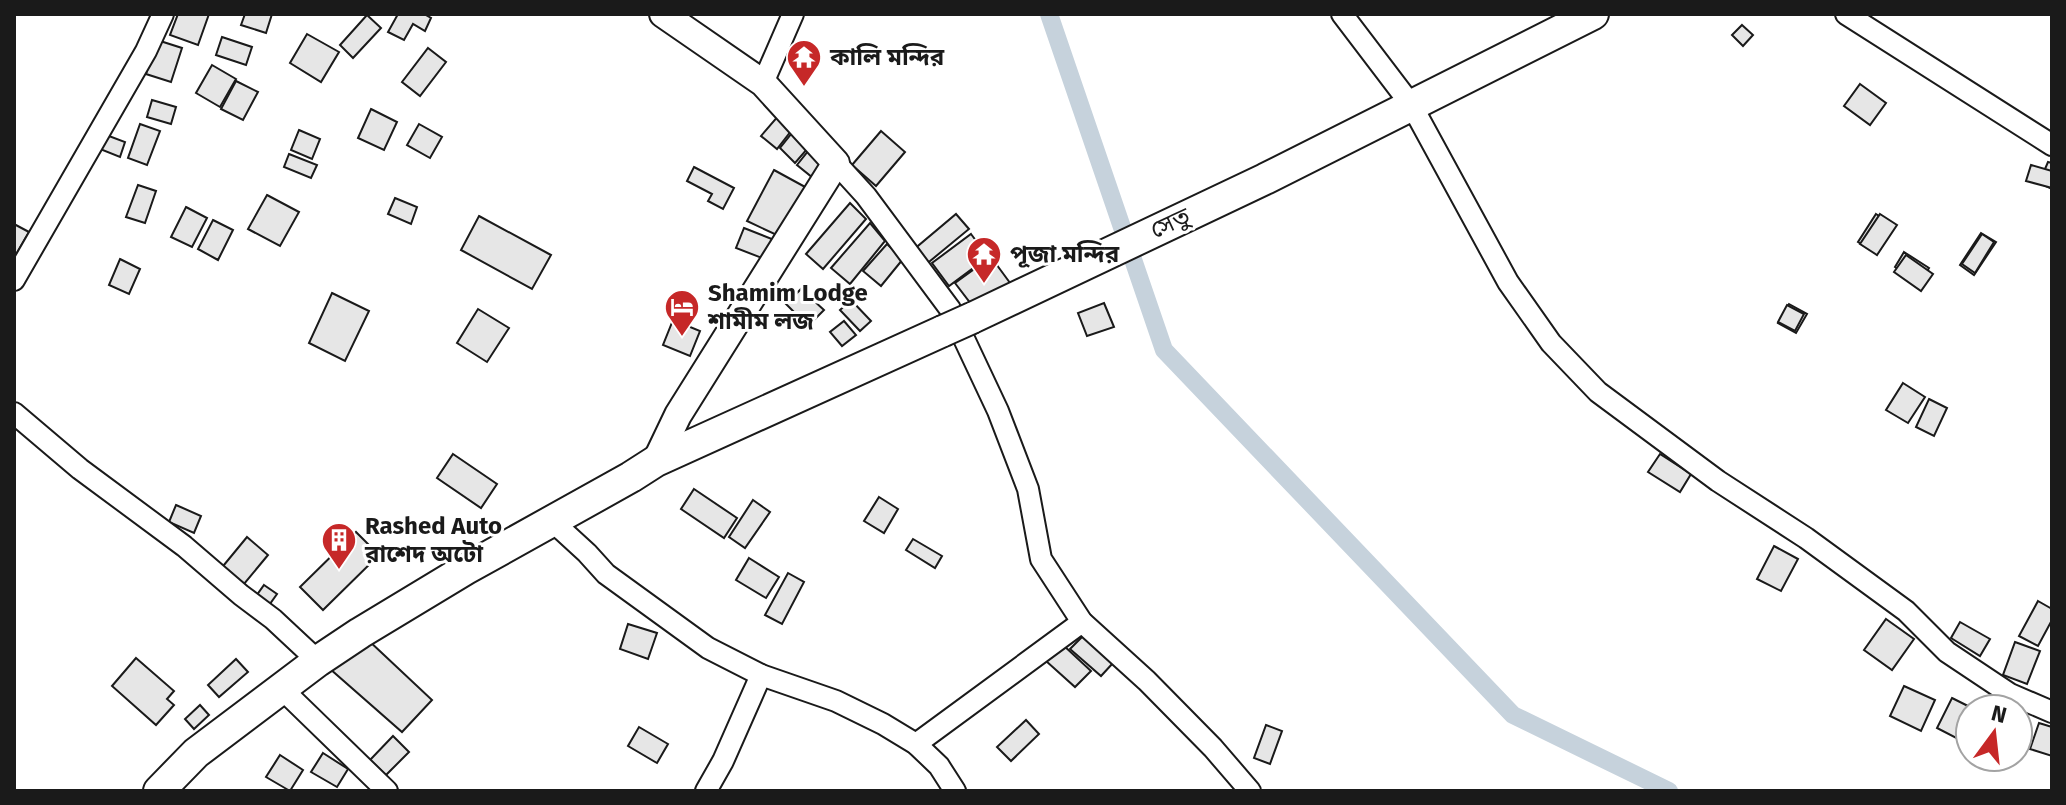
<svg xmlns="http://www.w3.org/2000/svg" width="2066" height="805" font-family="'Fira Sans','Noto Sans Bengali',sans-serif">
<rect width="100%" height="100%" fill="#fff"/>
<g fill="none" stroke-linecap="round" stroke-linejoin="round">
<polyline stroke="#c6d2dc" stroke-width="18" points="1049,14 1164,350 1513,715 1669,791"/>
</g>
<g fill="#e6e6e6" stroke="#1a1a1a" stroke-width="2">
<polygon points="178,14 209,14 198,45 170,35"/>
<polygon points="245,14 272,14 266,33 241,25"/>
<polygon points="398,14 424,14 431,18 425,31 413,24 404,40 388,32"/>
<polygon points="367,15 381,28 353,58 340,45"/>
<polygon points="1742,25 1753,35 1743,46 1732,35"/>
<polygon points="307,34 339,52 321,82 290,63"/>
<polygon points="222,37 252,47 246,65 216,55"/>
<polygon points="157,40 182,48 171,82 146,74"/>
<polygon points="428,48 446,62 420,96 402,82"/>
<polygon points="212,65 236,79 220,107 196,93"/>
<polygon points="236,81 258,92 243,120 221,109"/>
<polygon points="1860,84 1886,103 1870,125 1844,106"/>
<polygon points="152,100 176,107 171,124 147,117"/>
<polygon points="371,109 397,122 384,150 358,138"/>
<polygon points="779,115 791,131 777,149 761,136"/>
<polygon points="140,124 160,131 147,165 128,158"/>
<polygon points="419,124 442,137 430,158 407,145"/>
<polygon points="299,130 320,139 312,159 291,150"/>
<polygon points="881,131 905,152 876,186 852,165"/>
<polygon points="101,133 125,142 120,157 95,147"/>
<polygon points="792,133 808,148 795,163 780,148"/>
<polygon points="809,150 830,167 818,182 797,165"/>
<polygon points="289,154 317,165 311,178 284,167"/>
<polygon points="2048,162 2052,163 2052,189 2039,183"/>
<polygon points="2031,165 2052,171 2052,188 2026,181"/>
<polygon points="694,167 734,188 723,209 708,201 712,194 687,181"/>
<polygon points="774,170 807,188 781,237 747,221"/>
<polygon points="138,185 156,191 145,223 126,217"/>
<polygon points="267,195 299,212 280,246 248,229"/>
<polygon points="395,198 417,207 411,224 388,214"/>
<polygon points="850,203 866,219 823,269 806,254"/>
<polygon points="186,207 207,218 192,247 171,237"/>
<polygon points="956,214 969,229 924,266 912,251"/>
<polygon points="1876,214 1895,226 1877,254 1858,242"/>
<polygon points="1880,214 1897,225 1877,255 1860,244"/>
<polygon points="479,216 551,255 532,289 461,250"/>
<polygon points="213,220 233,230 218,260 198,249"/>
<polygon points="870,223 885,241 850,284 831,268"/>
<polygon points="14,224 29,232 14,258"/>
<polygon points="744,228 782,243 775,263 736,248"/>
<polygon points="1981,233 1996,242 1974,275 1960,265"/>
<polygon points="971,234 988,257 949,286 932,263"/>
<polygon points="1982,234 1994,242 1975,273 1962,264"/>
<polygon points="887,244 903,259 881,286 863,271"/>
<polygon points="1904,252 1929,268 1919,283 1895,267"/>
<polygon points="1906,255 1933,274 1921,291 1894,272"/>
<polygon points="991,257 1013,287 978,313 955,283"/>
<polygon points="120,259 140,269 129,294 109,285"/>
<polygon points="801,289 824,310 808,326 786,304"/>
<polygon points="332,293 369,311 345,361 309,343"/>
<polygon points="851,300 871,321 860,331 840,310"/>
<polygon points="1104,303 1114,327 1087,336 1078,313"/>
<polygon points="1789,304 1807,314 1796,333 1778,323"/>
<polygon points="1787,305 1804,314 1795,331 1778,322"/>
<polygon points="478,309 509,328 487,362 457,343"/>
<polygon points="673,320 700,331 690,356 663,345"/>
<polygon points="844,321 856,335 842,346 830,332"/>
<polygon points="1903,383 1925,397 1908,423 1886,410"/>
<polygon points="1929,399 1947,408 1934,436 1916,427"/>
<polygon points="453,454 497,484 481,508 437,478"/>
<polygon points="1660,454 1691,474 1680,492 1648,472"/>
<polygon points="694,489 737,518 724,538 681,509"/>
<polygon points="879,497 898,509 884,533 864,521"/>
<polygon points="753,500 770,512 745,548 729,537"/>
<polygon points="176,505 201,516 194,533 169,522"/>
<polygon points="356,532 379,555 323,610 300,587"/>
<polygon points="247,537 268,555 239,590 219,571"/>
<polygon points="913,539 942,556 935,568 906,550"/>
<polygon points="1774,546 1798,559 1781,591 1757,579"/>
<polygon points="749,558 779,577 766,598 736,580"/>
<polygon points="788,573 804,582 782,624 765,615"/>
<polygon points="264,585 277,594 267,608 254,599"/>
<polygon points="2038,601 2052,609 2052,620 2038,646 2019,636"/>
<polygon points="1886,619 1914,639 1892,670 1864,650"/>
<polygon points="1960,622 1990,639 1980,656 1951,638"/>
<polygon points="628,624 657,633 648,659 620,649"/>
<polygon points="1083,636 1113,663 1101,676 1070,649"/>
<polygon points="367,639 432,700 402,732 329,668"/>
<polygon points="2015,642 2040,651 2027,684 2003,675"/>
<polygon points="1062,644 1091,671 1075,687 1046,661"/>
<polygon points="136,658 174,691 167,699 174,705 156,725 112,686"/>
<polygon points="236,659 248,672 219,697 208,685"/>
<polygon points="1904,686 1935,700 1921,731 1890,716"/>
<polygon points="1952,698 1974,709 1970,709 1970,731 1964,742 1937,728"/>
<polygon points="200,705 209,715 194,729 185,719"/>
<polygon points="1026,720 1039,734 1011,761 997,747"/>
<polygon points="2039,723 2052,727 2052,756 2030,749"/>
<polygon points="1266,725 1282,731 1270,764 1254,758"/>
<polygon points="639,727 668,744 657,763 628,746"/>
<polygon points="393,736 409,752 386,775 370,760"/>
<polygon points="323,753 348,769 337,787 311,772"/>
<polygon points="280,755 303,770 290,791 266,777"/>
</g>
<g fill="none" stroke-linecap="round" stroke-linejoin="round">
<g stroke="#1a1a1a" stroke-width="24">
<g id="minor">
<polyline points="1342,14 1412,106 1508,282 1551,343 1598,392 1718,481 1806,538 1906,611 1947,652 2010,694 2052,712"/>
<polyline points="1846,14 2052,145"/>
<polyline points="763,83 793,14"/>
<polyline points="836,163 866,196 950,309 998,411 1028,489 1041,559 1082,622 1147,681 1213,748 1250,791"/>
<polyline points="14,280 146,51 163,14"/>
<polyline points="14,413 80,469 184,546 241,595 273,619 318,661"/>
<polyline points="555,520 563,531 587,553 606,574 708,648 761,675 836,701 883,724 916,744 939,766 955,791"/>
<polyline points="281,688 387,791"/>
<polyline points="916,744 1082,622"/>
<polyline points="706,791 723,761 761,675"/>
</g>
</g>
<g stroke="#1a1a1a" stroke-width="30">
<polyline id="major" points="656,461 678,415 836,163 763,83 663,14"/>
</g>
<g stroke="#1a1a1a" stroke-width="34">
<g id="highway">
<polyline points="972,318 1265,179 1593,14"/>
<polyline points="159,791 196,753 318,661 360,633 466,569 631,477 656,461 943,331"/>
</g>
</g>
<use href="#minor" stroke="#fff" stroke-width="20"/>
<use href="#major" stroke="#fff" stroke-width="26"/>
<use href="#highway" stroke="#fff" stroke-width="30"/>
<g stroke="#1a1a1a" stroke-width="34" stroke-linecap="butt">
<polyline id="highway-bridge" points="943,331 972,318"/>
</g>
<use href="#highway-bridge" stroke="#fff" stroke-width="30"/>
</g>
<defs>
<g id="temple-pin" transform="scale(1.8)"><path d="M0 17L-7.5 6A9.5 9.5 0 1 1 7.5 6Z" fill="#c62828" stroke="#fff"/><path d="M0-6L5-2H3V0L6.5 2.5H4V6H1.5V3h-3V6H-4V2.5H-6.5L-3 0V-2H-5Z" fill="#fff"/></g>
<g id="hotel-pin" transform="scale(1.8)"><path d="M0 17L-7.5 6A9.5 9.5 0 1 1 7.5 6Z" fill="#c62828" stroke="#fff"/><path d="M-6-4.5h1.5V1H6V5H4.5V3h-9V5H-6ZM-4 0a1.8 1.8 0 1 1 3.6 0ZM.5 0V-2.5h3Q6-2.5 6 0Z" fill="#fff"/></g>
<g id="building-pin" transform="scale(1.8)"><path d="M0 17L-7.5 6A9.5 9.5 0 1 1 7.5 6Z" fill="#c62828" stroke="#fff"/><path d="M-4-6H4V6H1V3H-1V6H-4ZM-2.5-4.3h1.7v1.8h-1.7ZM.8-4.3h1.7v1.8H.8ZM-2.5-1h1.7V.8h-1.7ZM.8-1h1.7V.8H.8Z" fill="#fff"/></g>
</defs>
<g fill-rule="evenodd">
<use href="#temple-pin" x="804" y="57"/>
<use href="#temple-pin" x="984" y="254"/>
<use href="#hotel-pin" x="682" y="307"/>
<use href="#building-pin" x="339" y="540"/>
</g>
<g text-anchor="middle" stroke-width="6" stroke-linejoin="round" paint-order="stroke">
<g font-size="24" font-weight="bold" fill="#1a1a1a" stroke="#fff" text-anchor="start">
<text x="830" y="65">কালি মন্দির</text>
<text x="1010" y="262">পূজা মন্দির</text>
<text x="708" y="301">Shamim Lodge<tspan x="708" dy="28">শামীম লজ</tspan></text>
<text x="365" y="534">Rashed Auto<tspan x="365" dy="28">রাশেদ অটো</tspan></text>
</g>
<g font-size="24" fill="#1a1a1a" stroke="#fff">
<text transform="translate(1170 223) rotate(-25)" y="8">সেতু</text>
</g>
</g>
<rect width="2066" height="805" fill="none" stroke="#1a1a1a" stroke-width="32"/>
<g transform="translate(1994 733) rotate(15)"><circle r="38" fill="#ffffff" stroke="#a3a3a3" stroke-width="2"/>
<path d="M0-6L14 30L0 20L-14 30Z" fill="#c62828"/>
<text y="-12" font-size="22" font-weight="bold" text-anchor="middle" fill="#1a1a1a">N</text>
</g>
</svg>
